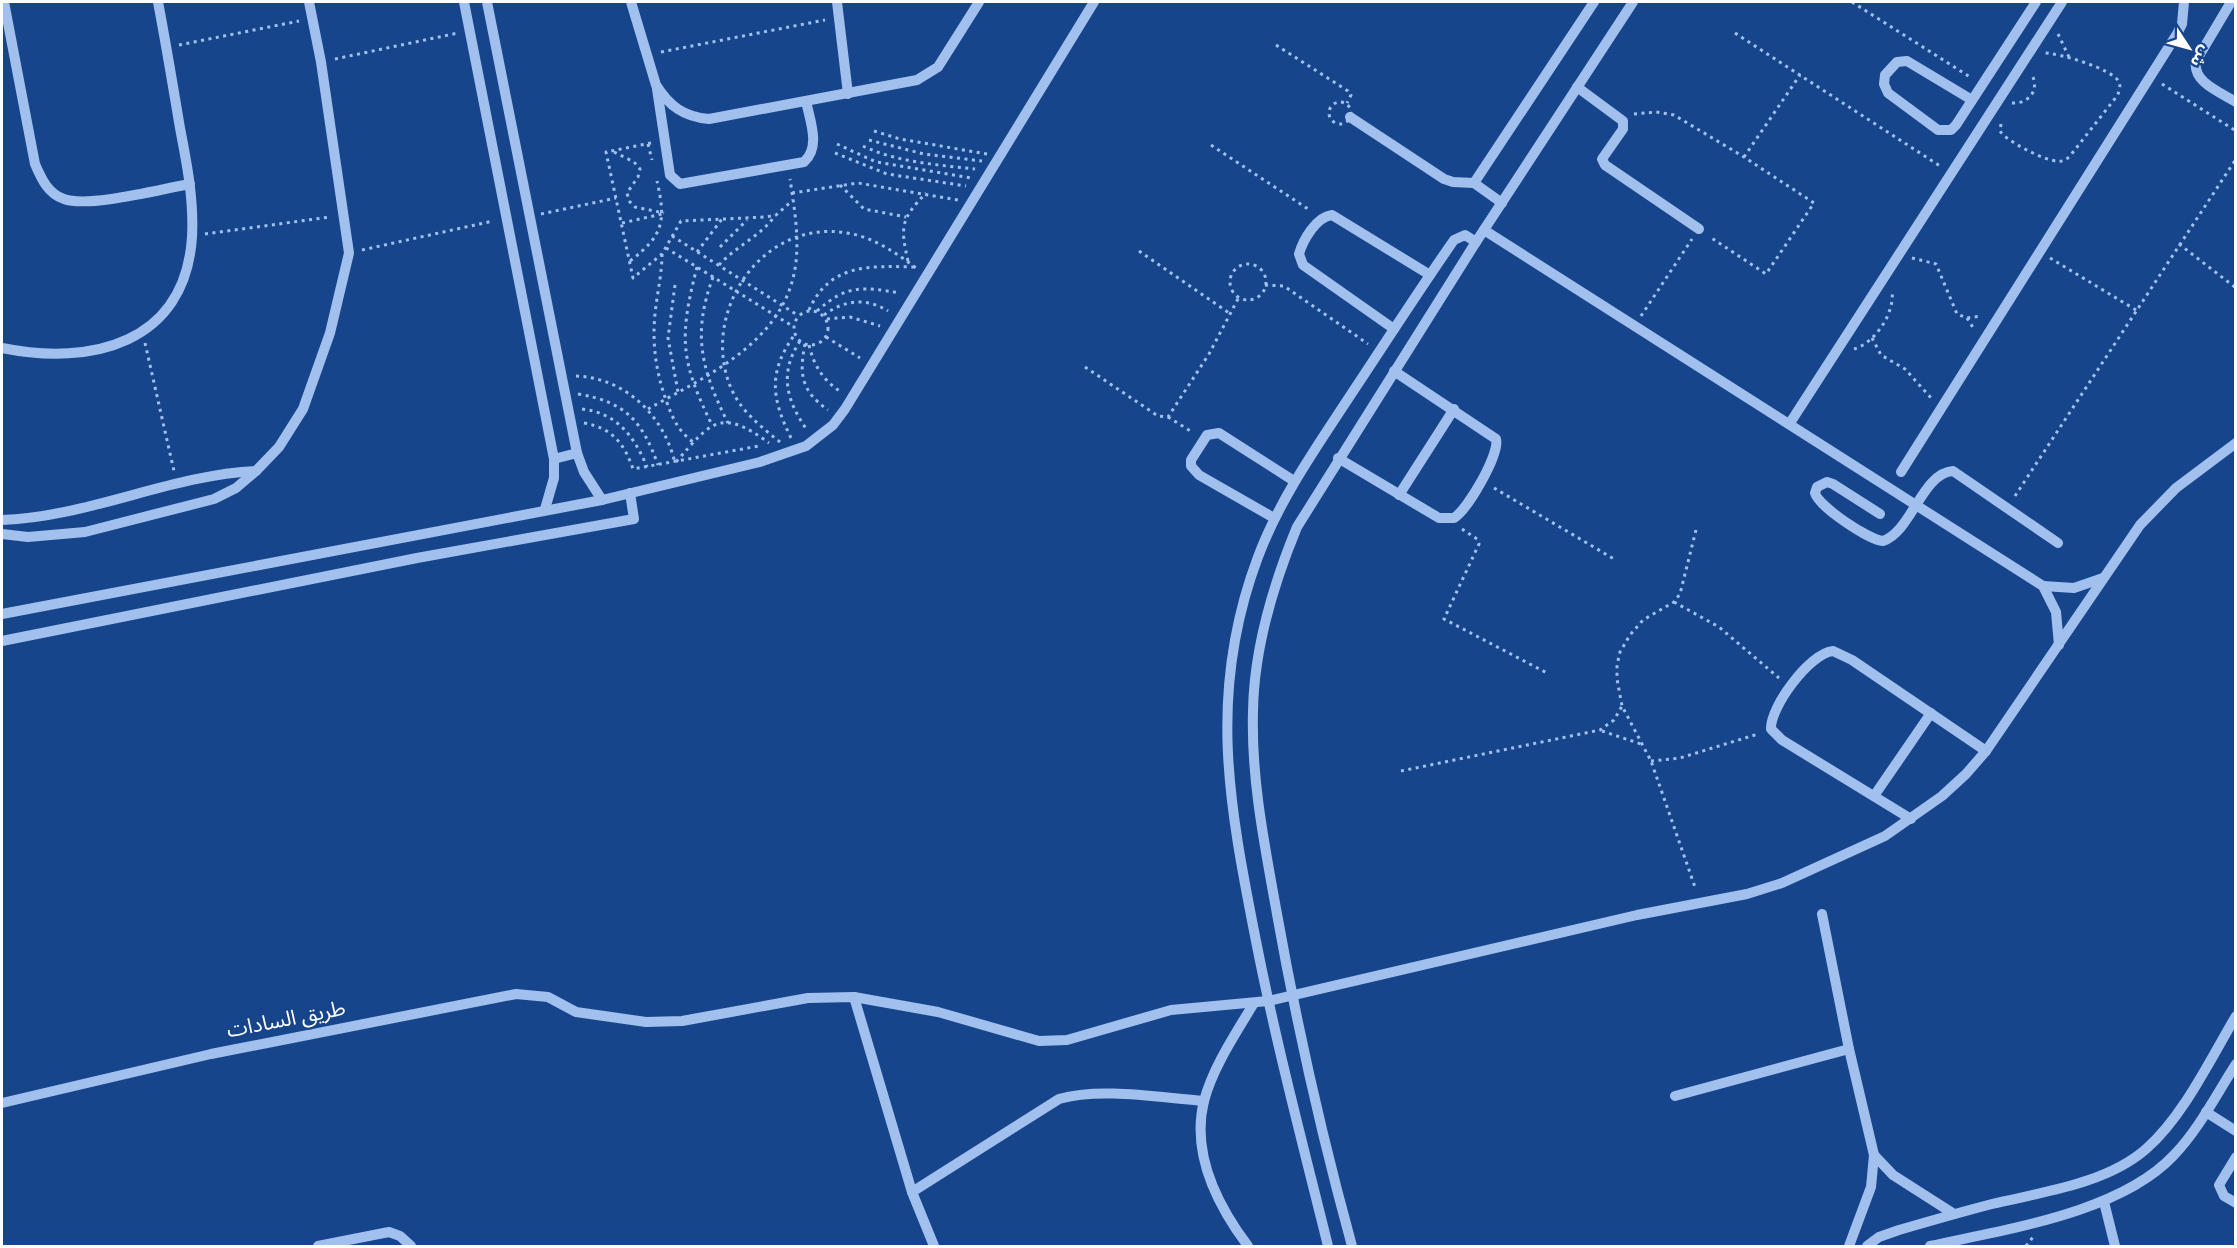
<svg xmlns="http://www.w3.org/2000/svg" width="2237" height="1248" font-family="'IBM Plex Sans','Noto Sans Arabic',sans-serif">
<rect width="100%" height="100%" fill="#17458b"/>
<g fill="none" stroke-linecap="round" stroke-linejoin="round">
<g stroke="#a1c0ee" stroke-width="3" stroke-dasharray="3 4.5" stroke-linecap="butt">
<polyline points="1852,2 1970,77"/>
<polyline points="1735,33 1940,166"/>
<polyline points="2058,34 2069,57"/>
<polyline points="179,45 299,21"/>
<polyline points="1276,45 1348,91 1351,95 1347,103"/>
<polyline points="661,52 825,20"/>
<polyline points="335,59 458,33"/>
<polyline points="2162,84 2236,131"/>
<circle cx="1340" cy="113" r="11"/>
<path d="M2012 103C2028 104 2040 91 2032 75"/>
<polyline points="1634,114 1656,112 1674,115 1744,157 1814,203 1766,274 1710,237"/>
<path d="M2001 124 2000 131C2006 141 2045 161 2057 161 2062 162 2066 160 2070 156L2117 96C2119 92 2121 87 2119 82 2113 69 2059 53 2044 53"/>
<polyline points="874,131 900,139 987,154"/>
<polyline points="869,140 924,154 982,161"/>
<polyline points="651,143 606,152 633,278 662,254 681,221 766,217 776,215 793,200"/>
<polyline points="648,144 652,160"/>
<polyline points="837,144 876,162 971,178"/>
<polyline points="1211,145 1311,211"/>
<path d="M863 146C896 162 938 165 975 169"/>
<polyline points="614,152 634,162 640,169 638,177 627,193 629,201 635,207 664,213"/>
<polyline points="835,153 887,174 966,186"/>
<polyline points="1744,157 1800,75"/>
<polyline points="840,185 864,209 906,217"/>
<polyline points="792,193 858,183 958,200"/>
<polyline points="541,214 616,198"/>
<polyline points="622,223 662,214"/>
<polyline points="205,234 330,217"/>
<polyline points="672,236 799,316"/>
<polyline points="2179,244 2236,288"/>
<polyline points="720,247 747,220"/>
<polyline points="666,248 794,327"/>
<polyline points="362,250 493,221"/>
<polyline points="1139,251 1229,313"/>
<polyline points="697,252 722,219"/>
<path d="M662 254C662 274 657 294 655 314 652 344 656 372 666 400 672 417 678 431 693 442"/>
<polyline points="1912,258 1936,264 1957,314 1967,318 1982,316"/>
<polyline points="2050,258 2136,310"/>
<path d="M630 261C664 235 666 221 657 181"/>
<path d="M908 261C900 226 901 219 926 193"/>
<circle cx="1248" cy="282" r="18"/>
<path d="M719 265C736 246 764 234 775 215"/>
<path d="M697 267C679 337 680 360 712 425"/>
<path d="M713 277C692 334 701 369 728 423"/>
<polyline points="675,285 668,338 678,392"/>
<polyline points="1265,285 1284,286 1368,344"/>
<path d="M809 310C830 263 870 266 914 267"/>
<circle cx="811" cy="328" r="17"/>
<path d="M817 311C847 284 863 287 900 293"/>
<path d="M824 315C844 300 866 297 888 311"/>
<polyline points="1641,316 1692,239"/>
<polyline points="1967,318 1974,329"/>
<polyline points="827,319 850,317 880,326"/>
<polyline points="826,337 860,358"/>
<polyline points="1872,338 1881,355 1905,369 1932,399"/>
<path d="M800 341C779 373 786 400 807 430"/>
<polyline points="145,343 174,471"/>
<path d="M805 344C799 374 801 391 828 410"/>
<path d="M809 345C814 366 823 380 841 392"/>
<path d="M1854 349C1875 343 1895 313 1892 291"/>
<polyline points="1085,367 1158,416 1168,417 1209,354 1239,297"/>
<path d="M576 376C626 378 664 416 675 463"/>
<path d="M578 394C626 402 642 421 658 465"/>
<path d="M582 409C617 413 634 436 647 467"/>
<path d="M648 409C708 375 787 341 796 262 799 234 794 206 790 179"/>
<polyline points="1168,417 1192,432"/>
<path d="M584 423C612 428 624 443 633 469L759 446"/>
<path d="M791 438C771 397 768 372 795 334"/>
<path d="M780 442C761 427 740 410 731 388 699 313 762 218 847 233 873 237 895 252 916 268"/>
<path d="M676 462C711 422 720 407 769 443"/>
<polyline points="1494,488 1614,559"/>
<polyline points="2015,496 2236,159"/>
<polyline points="1462,529 1477,539 1479,544 1444,619 1547,673"/>
<polyline points="1696,530 1680,594 1674,602 1643,620 1630,635 1620,652 1617,665 1617,679 1622,706 1651,761 1696,890"/>
<polyline points="1674,602 1719,627 1779,678"/>
<polyline points="1602,731 1641,744"/>
<polyline points="1651,761 1680,758 1758,734"/>
<polyline points="1401,771 1600,730 1614,720 1622,706"/>
<polyline points="2026,1246 2033,1237"/>
</g>
<g stroke="#a1c0ee" stroke-width="10">
<path d="M4 2 35 164C41 178 48 194 64 199 89 208 161 189 190 184"/>
<polyline points="464,2 554,459 554,478 545,509"/>
<polyline points="487,2 577,453 584,472 602,500"/>
<path d="M631 2 656 85C669 106 684 117 709 119L917 80 938 67 979 2"/>
<polyline points="837,2 848,94"/>
<path d="M2231 2 2196 61C2192 82 2220 92 2236 102"/>
<polyline points="1577,87 1623,121 1623,129 1602,159 1605,165 1699,229"/>
<path d="M657 89 670 175 680 184 804 162C821 147 810 121 806 101"/>
<polyline points="1972,100 1907,61 1897,62 1885,75 1884,84 1888,93 1938,130 1951,130 1956,125 2036,2"/>
<polyline points="1350,117 1444,179 1453,182 1474,183 1502,203"/>
<polyline points="1474,183 1594,2"/>
<polyline points="1484,230 2043,586 2056,612 2059,645"/>
<path d="M1394 329 1303 265 1299 254C1303 240 1316 217 1332 215L1430 275"/>
<path d="M2 348C91 366 185 344 192 237 194 200 187 164 180 128 173 86 166 44 158 2"/>
<polyline points="1790,423 2062,2"/>
<path d="M1338 458 1439 518H1454C1468 509 1500 454 1496 439L1394 371"/>
<polyline points="554,459 577,453"/>
<polyline points="1901,472 2177,34 2182,24 2184,2"/>
<polyline points="1399,495 1454,409"/>
<path d="M1880 514 1833 484 1827 482 1817 487 1815 493C1819 507 1869 540 1883 541 1912 531 1922 473 1953 471L2058 543"/>
<polyline points="1274,518 1199,475 1191,466 1191,460 1207,435 1219,433 1294,481"/>
<path d="M2 520C89 517 170 475 256 471"/>
<polyline points="2,534 28,537 85,532 214,499 236,488 256,471 279,447 303,409 330,333 349,253 321,62 309,2"/>
<polyline points="2043,586 2074,588 2103,578"/>
<polyline points="2,614 602,500 760,462 806,446 833,425 845,409 1094,2"/>
<polyline points="2,641 417,558 634,519 630,493"/>
<polyline points="1874,796 1931,713"/>
<path d="M1911 819 1782 740 1771 729C1770 707 1810 653 1833 651L1852 660 1986 751"/>
<polyline points="1822,914 1849,1049 1874,1155 1871,1187 1849,1246"/>
<polyline points="854,997 912,1192 934,1246"/>
<polyline points="1675,1096 1849,1049"/>
<polyline points="2,1103 211,1054 516,994 548,997 576,1012 646,1022 682,1021 808,998 854,997 938,1012 1039,1041 1067,1040 1171,1010 1268,1001 1637,915 1747,894 1782,883 1885,836 1942,796 1966,774 1986,751 2140,525 2176,488 2236,443"/>
<polyline points="2206,1112 2236,1131"/>
<polyline points="1874,1155 1893,1175 1954,1214"/>
<polyline points="2236,1157 2219,1185 2224,1196 2236,1203"/>
<path d="M912 1192 1059 1099C1101 1087 1161 1098 1204 1101"/>
<polyline points="2104,1202 2115,1246"/>
<polyline points="318,1246 389,1232 400,1236 411,1246"/>
<path d="M1248 1246C1218 1206 1191 1153 1204 1101 1213 1067 1236 1033 1254 1003"/>
<path d="M1328 1246C1303 1145 1276 1043 1256 941 1229 804 1207 692 1258 557 1279 501 1313 452 1346 402 1382 348 1417 293 1454 240L1465 235 1476 242"/>
<path d="M1352 1246C1322 1137 1297 1026 1277 914 1265 847 1251 780 1253 711 1254 648 1273 585 1297 527L1476 242 1633 2"/>
<path d="M1867 1246 1879 1237 1899 1230C1930 1221 1961 1212 1992 1204 2042 1192 2106 1184 2146 1149 2183 1117 2211 1058 2236 1016"/>
<path d="M1930 1246C2006 1229 2120 1213 2174 1155 2199 1129 2216 1095 2236 1064"/>
</g>
</g>
<g text-anchor="middle" stroke-width="4.5" stroke-linejoin="round" paint-order="stroke">
<g font-size="21" fill="#fff" stroke="#17458b">
<text transform="translate(286 1019) rotate(-11)" y="7">طريق السادات</text>
</g>
</g>
<rect width="2237" height="1248" fill="none" stroke="#ffffff" stroke-width="6"/>
<g transform="translate(2189 48) rotate(126)" stroke="#17458b" stroke-width="4.5" paint-order="stroke">
<path d="M0-4.5L10 22L0 15L-10 22Z" fill="#ffffff"/>
<text y="-9" font-size="16" font-weight="bold" text-anchor="middle" fill="#ffffff">ش</text>
</g>
</svg>
